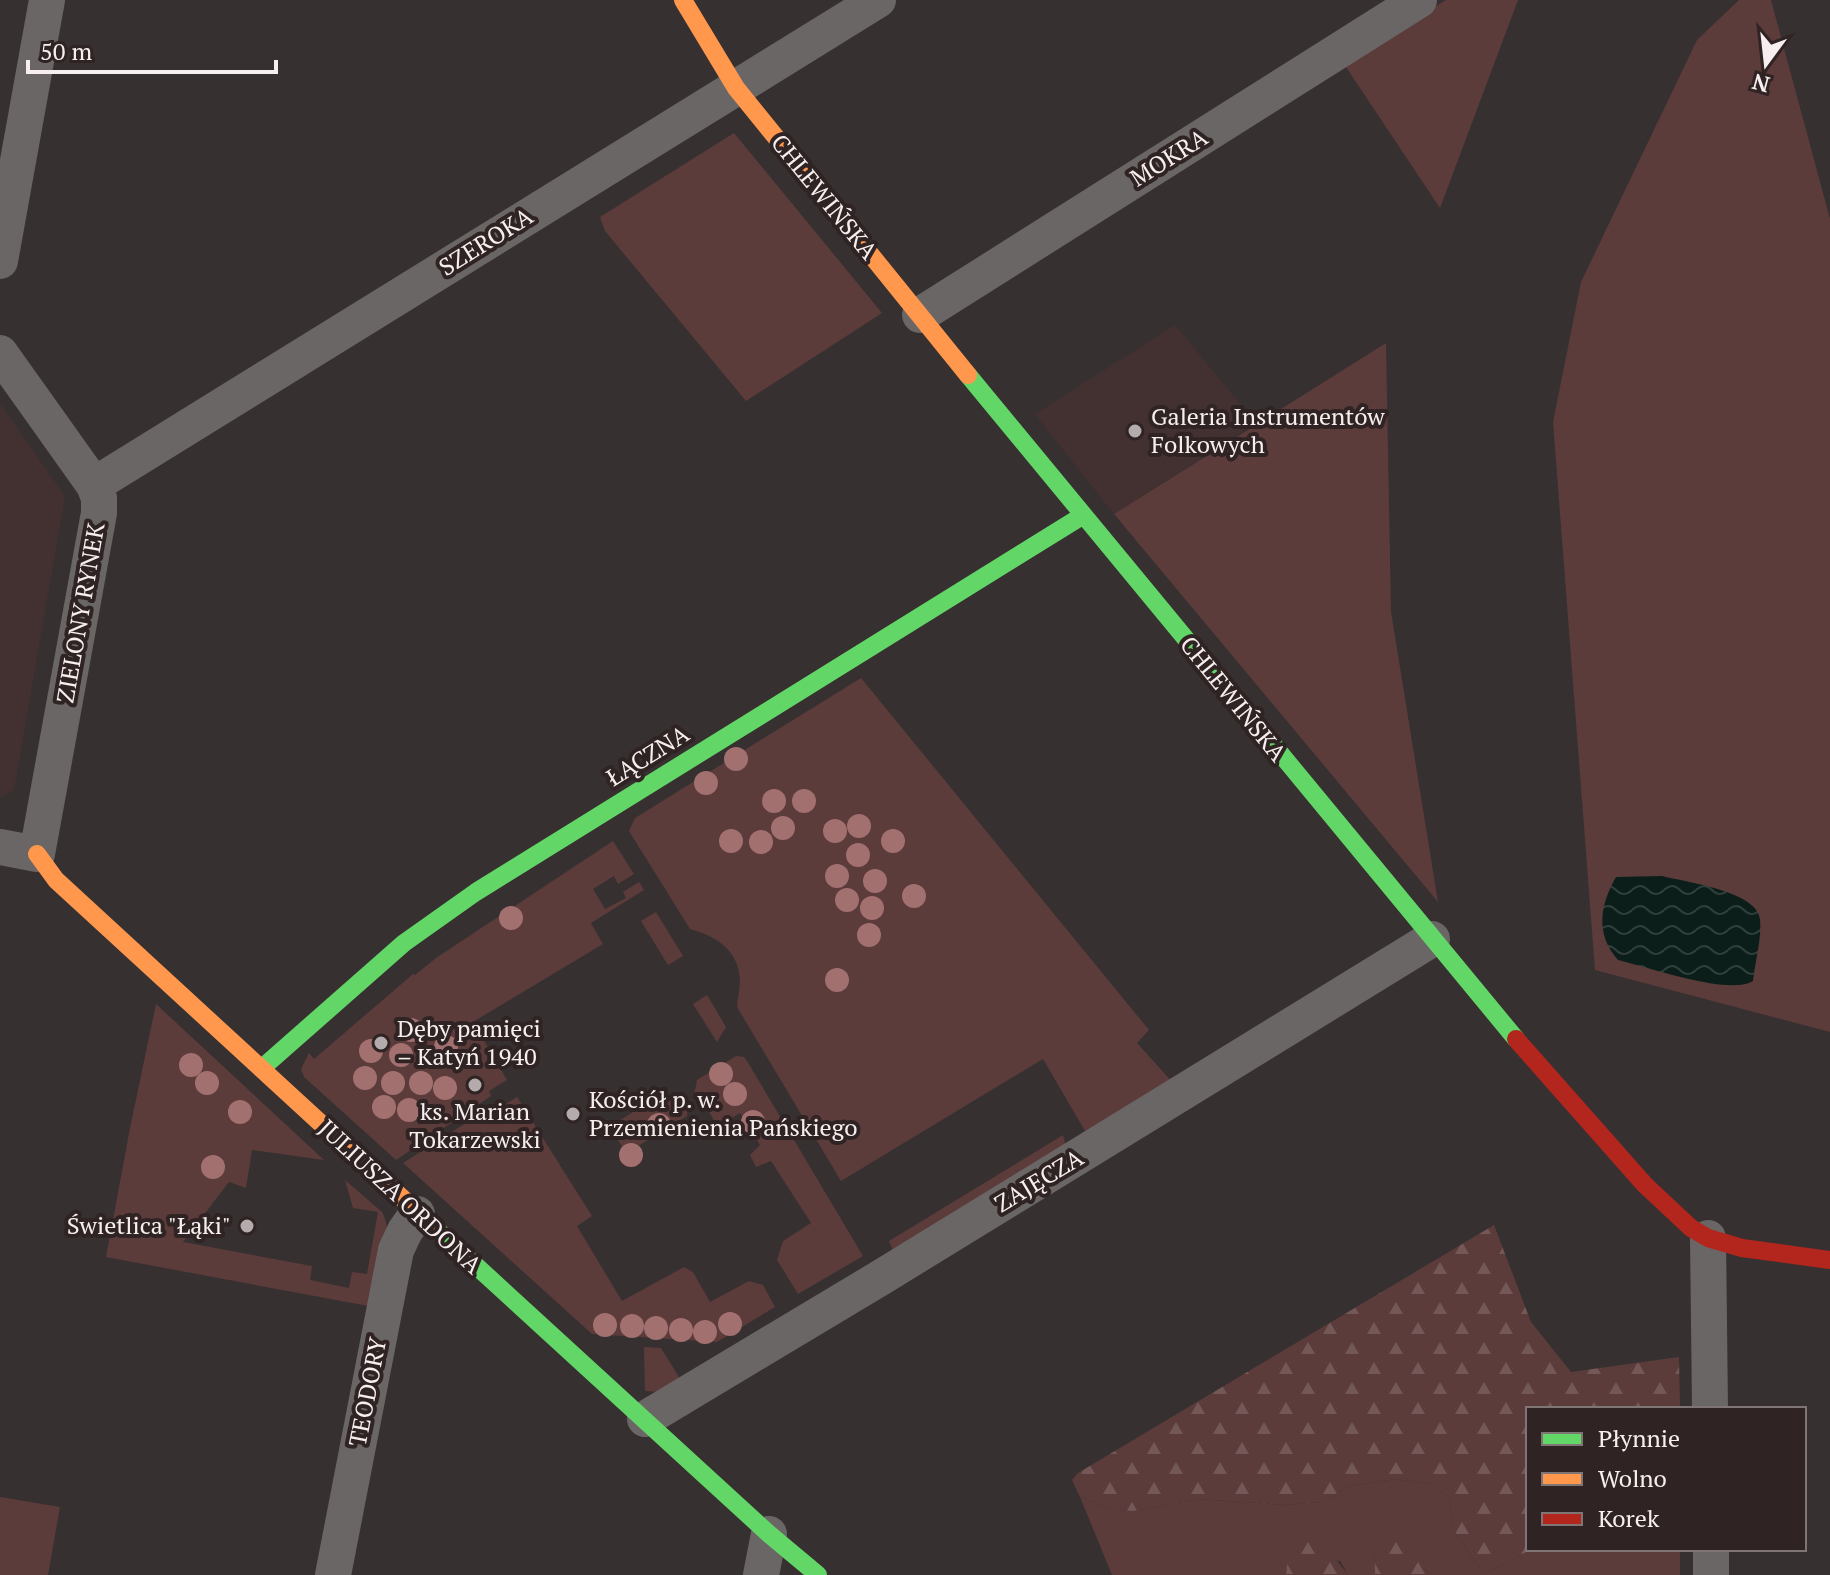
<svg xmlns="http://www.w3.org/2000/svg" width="1830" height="1575" font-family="'PT Serif',serif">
<defs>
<pattern id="forest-firs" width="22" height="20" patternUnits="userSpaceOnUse" patternTransform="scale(2)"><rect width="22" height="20" fill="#5c3b3b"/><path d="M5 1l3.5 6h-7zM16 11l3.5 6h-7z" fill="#745858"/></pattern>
<pattern id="water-waves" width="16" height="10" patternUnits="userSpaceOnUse" patternTransform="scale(2)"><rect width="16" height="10" fill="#0b1e19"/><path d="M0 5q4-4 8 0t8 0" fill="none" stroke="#2f3f3b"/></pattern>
</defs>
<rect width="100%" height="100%" fill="#373030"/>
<g fill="#433131">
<polygon points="1175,325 1256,423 1114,514 1035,414"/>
<polygon points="0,404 65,496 14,790 0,798"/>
</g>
<g fill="#5c3b3b">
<polygon points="1446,0 1518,0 1440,208 1344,64"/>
<polygon points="1739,0 1771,0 1830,219 1830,1032 1595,970 1553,422 1581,282 1697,40"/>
<polygon points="734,133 882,313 746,401 605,231 600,217"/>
<polygon points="1386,343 1391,612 1438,902 1114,514"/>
<path d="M861 678 1149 1030 1137 1043 1174 1084 1088 1136 1043 1059 841 1181 737 1007C737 999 740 990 740 981 739 950 716 936 690 929L629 831 635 818Z"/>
<polygon points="613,841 634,874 618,884 614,876 593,889 605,909 626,898 623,892 639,882 644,890 591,923 603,944 473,1022 507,1080 489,1091 491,1096 396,1160 304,1077 301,1069 309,1053 314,1059 413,974 415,975 436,958"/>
<polygon points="656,912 683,956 668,965 641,921"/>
<polygon points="707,995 726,1027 717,1042 693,1004"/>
<path d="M156 1004 324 1160 252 1150 246 1188 229 1182 183 1242 312 1266 310 1280 349 1288 352 1272 367 1274 378 1212 353 1208 345 1180 382 1212C395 1235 382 1282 379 1308L106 1257 130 1128Z"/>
<polygon points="736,1056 744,1057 747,1061 863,1256 798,1294 777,1260 783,1241 811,1223 771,1161 756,1167 750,1155 760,1145 740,1113 721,1125 716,1124 705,1105 698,1103 694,1095 697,1080"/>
<polygon points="662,1094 680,1098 688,1107 687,1116 630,1151 625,1151 614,1134 614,1124"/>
<polygon points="517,1097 592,1216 577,1226 622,1301 684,1267 693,1272 710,1302 749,1281 763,1285 775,1307 717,1342 592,1334 403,1163 496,1104 500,1108"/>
<polygon points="1063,1135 1067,1151 895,1255 889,1241"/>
<polygon points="644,1347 661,1348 682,1382 659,1392 645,1391"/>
<polygon points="1395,1479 1433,1484 1449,1498 1453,1529 1484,1574 1532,1549 1680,1549 1680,1575 1428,1575 1421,1556 1374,1552 1375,1575 1348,1575 1340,1561 1289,1555 1286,1575 1112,1575 1080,1497 1116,1510 1134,1511 1199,1499 1285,1505 1322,1502 1350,1486"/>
<polygon points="0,1497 60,1507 48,1575 0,1575"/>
</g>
<g fill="url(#forest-firs)">
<polygon points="1494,1225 1531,1322 1571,1372 1679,1357 1680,1409 1528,1409 1528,1549 1532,1549 1484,1574 1453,1529 1449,1498 1433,1484 1395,1479 1350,1486 1322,1502 1285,1505 1199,1499 1134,1511 1116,1510 1080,1497 1072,1480 1078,1473"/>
<polygon points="1392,1531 1408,1535 1421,1556 1428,1575 1375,1575 1374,1552"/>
<polygon points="1304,1539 1323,1542 1348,1575 1286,1575 1288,1555"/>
</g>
<path fill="url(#water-waves)" d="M1662 876C1685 882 1757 891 1760 919 1762 938 1755 962 1753 981 1729 996 1648 967 1618 960 1595 934 1600 905 1616 877Z"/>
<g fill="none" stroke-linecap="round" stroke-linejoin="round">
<g stroke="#6a6666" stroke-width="36">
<polyline points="0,261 47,0"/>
<polyline points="920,315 1419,0"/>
<polyline points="0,353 94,485 99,498 99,513 37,854 0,847"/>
<polyline points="94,485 878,0"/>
<polyline points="1708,1238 1710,1409"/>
<polyline points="645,1419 885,1275 1432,939"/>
<polyline points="1711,1549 1711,1575"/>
<polyline points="333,1575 396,1250 405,1231 417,1214"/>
<polyline points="761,1575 769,1534"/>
</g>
<g stroke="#63d668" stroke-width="18">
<polyline points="968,375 1516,1039"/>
<polyline points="262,1068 404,943 476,892 1082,516"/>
<polyline points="438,1231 769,1534 818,1575"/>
</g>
<g stroke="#ff974d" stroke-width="18">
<polyline points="683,0 736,88 968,375"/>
<polyline points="37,854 56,880 438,1231"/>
</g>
<polyline stroke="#b3261e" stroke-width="18" points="1516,1039 1645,1185 1691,1228 1708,1238 1742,1248 1830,1260"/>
</g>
<g fill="#a37070">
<circle cx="736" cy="759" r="12"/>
<circle cx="706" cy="783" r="12"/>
<circle cx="774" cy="801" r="12"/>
<circle cx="804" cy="801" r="12"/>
<circle cx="859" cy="826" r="12"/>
<circle cx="783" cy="828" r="12"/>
<circle cx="835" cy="831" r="12"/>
<circle cx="731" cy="841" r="12"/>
<circle cx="893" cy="841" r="12"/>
<circle cx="761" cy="842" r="12"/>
<circle cx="858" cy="855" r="12"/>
<circle cx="837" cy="876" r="12"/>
<circle cx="875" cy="881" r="12"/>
<circle cx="914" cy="896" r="12"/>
<circle cx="847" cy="900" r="12"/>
<circle cx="872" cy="908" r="12"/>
<circle cx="511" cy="918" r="12"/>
<circle cx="869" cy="935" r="12"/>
<circle cx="837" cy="980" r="12"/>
<circle cx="411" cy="1030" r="12"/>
<circle cx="446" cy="1047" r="12"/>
<circle cx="371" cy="1051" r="12"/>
<circle cx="401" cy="1055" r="12"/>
<circle cx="191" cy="1065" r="12"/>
<circle cx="721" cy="1074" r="12"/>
<circle cx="365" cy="1078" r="12"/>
<circle cx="207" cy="1083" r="12"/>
<circle cx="393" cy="1083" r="12"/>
<circle cx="421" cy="1083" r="12"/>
<circle cx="445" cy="1088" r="12"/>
<circle cx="735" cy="1094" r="12"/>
<circle cx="384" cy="1107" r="12"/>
<circle cx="409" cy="1110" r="12"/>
<circle cx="240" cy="1112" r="12"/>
<circle cx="753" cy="1122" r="12"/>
<circle cx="659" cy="1125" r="12"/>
<circle cx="631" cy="1155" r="12"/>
<circle cx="213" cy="1167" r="12"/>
<circle cx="730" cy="1324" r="12"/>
<circle cx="605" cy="1325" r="12"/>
<circle cx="632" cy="1326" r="12"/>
<circle cx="656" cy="1328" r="12"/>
<circle cx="681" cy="1330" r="12"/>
<circle cx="705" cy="1332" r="12"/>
</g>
<g fill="#b4acac" stroke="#2f2323" stroke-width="3">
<circle cx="1135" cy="431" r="8"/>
<circle cx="381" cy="1043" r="8"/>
<circle cx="475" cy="1085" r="8"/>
<circle cx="573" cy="1114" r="8"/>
<circle cx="247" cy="1226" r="8"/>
</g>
<g text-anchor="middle" stroke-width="8" stroke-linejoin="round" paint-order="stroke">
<g font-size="24" fill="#f7efef" stroke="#2f2323">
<text transform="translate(1169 158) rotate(-32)" y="8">MOKRA</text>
<text transform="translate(824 197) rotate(51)" y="8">CHLEWIŃSKA</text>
<text transform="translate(486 242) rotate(-32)" y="8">SZEROKA</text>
<text transform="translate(81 613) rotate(-80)" y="8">ZIELONY RYNEK</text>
<text transform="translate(1233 699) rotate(51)" y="8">CHLEWIŃSKA</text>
<text transform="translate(648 756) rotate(-32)" y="8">ŁĄCZNA</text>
<text transform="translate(1039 1181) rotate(-31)" y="8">ZAJĘCZA</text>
<text transform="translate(400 1197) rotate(43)" y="8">JULIUSZA ORDONA</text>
<text transform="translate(368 1392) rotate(-79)" y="8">TEODORY</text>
</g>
<g font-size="24" fill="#f7efef" stroke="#2f2323" text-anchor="start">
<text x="1151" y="425">Galeria Instrumentów<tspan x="1151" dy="28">Folkowych</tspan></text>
<text x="397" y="1037">Dęby pamięci<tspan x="397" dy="28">– Katyń 1940</tspan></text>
<text x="589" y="1108">Kościół p. w.<tspan x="589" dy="28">Przemienienia Pańskiego</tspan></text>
<text x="475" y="1120" text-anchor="middle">ks. Marian<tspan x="475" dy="28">Tokarzewski</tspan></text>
<text x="231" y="1234" text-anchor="end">Świetlica "Łąki"</text>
</g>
</g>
<rect x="1526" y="1407" width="280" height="144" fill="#2f2323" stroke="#7f7575" stroke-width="2"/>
<rect x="1542" y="1433" width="40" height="12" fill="#63d668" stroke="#7f7575" stroke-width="2"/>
<text x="1598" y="1447" font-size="24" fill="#f7efef">Płynnie</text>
<rect x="1542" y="1473" width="40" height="12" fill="#ff974d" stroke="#7f7575" stroke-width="2"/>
<text x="1598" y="1487" font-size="24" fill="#f7efef">Wolno</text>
<rect x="1542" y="1513" width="40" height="12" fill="#b3261e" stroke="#7f7575" stroke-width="2"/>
<text x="1598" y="1527" font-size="24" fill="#f7efef">Korek</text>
<g transform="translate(1766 64) rotate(195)" stroke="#2f2323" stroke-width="6" paint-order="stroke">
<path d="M0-6L14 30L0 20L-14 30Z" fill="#f7efef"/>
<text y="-12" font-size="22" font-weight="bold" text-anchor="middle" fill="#f7efef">N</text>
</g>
<path d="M28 60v12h248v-12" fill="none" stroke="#f7efef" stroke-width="4"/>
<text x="40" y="60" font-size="24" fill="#f7efef" stroke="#2f2323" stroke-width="6" paint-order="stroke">50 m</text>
</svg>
